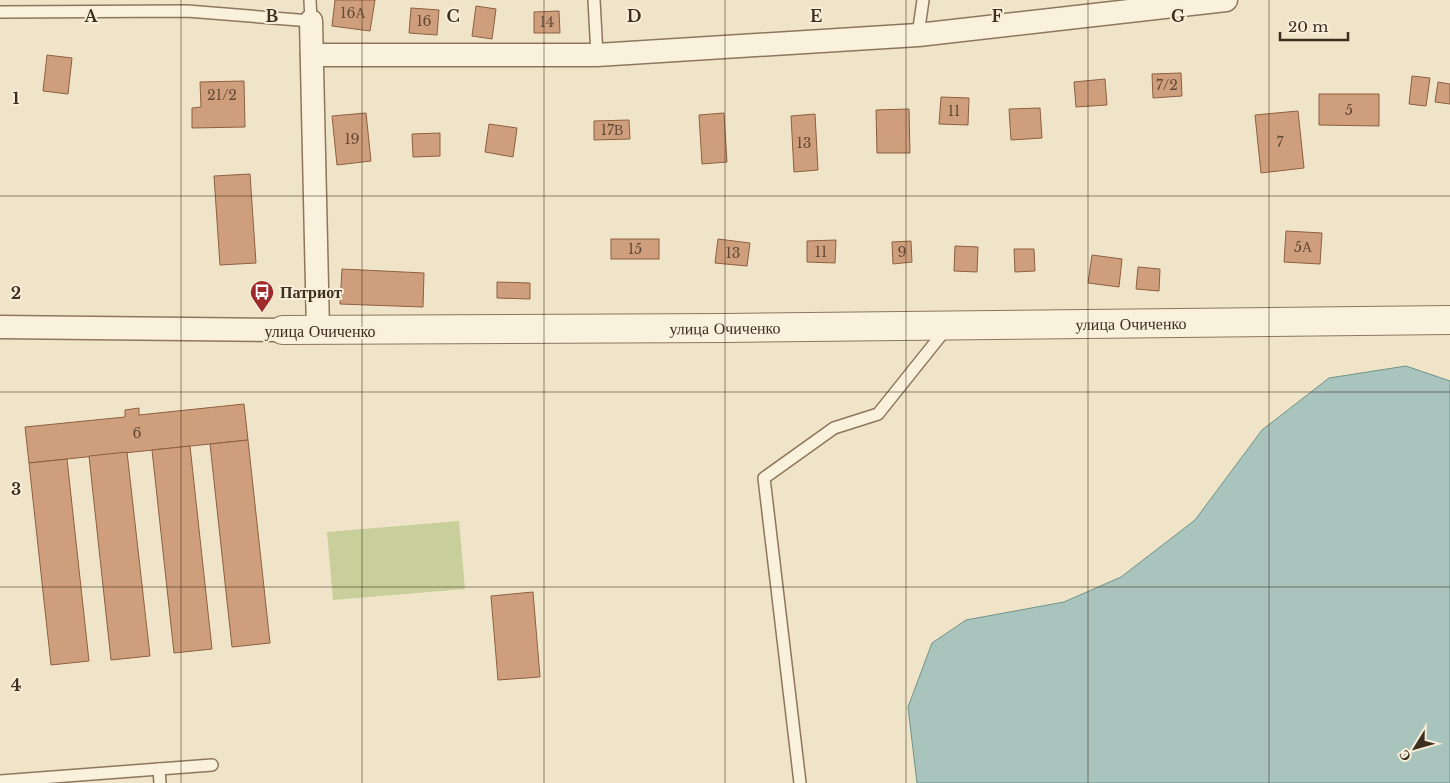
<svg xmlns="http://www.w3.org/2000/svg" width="1450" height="783" font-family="'Libre Baskerville',serif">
<rect width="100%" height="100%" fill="#f0e4c8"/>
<polygon fill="#c9cf9b" points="459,521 465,589 333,600 327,532"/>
<polygon fill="#a9c4bc" stroke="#6f938a" points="1406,366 1450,381 1450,783 917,783 908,707 932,643 966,620 1064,602 1121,577 1195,520 1262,430 1329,378"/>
<g fill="#cf9f7d" stroke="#8d5f41">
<polygon points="335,0 375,0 370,31 332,26"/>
<polygon points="476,6 496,9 492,39 472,36"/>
<polygon points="411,8 439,10 437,35 409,33"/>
<polygon points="559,11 560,33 534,33 534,12"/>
<polygon points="47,55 72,58 68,94 43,91"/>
<polygon points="1181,73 1182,96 1153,98 1152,74"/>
<polygon points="1412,76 1430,78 1426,106 1409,104"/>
<polygon points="1105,79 1107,105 1076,107 1074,82"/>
<polygon points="244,81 245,127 192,128 192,108 201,107 200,82"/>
<polygon points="1438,82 1450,84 1450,104 1435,102"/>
<polygon points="1319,94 1379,94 1379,126 1319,125"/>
<polygon points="941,97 969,98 968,125 939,124"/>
<polygon points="1040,108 1042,138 1011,140 1009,109"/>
<polygon points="909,109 910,153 877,153 876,110"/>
<polygon points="1298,111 1304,168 1261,173 1255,115"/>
<polygon points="366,113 371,161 337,165 332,116"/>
<polygon points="724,113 727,162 702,164 699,115"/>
<polygon points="815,114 818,170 794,172 791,116"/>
<polygon points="629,120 630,139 594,140 594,121"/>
<polygon points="489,124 517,128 513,157 485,152"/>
<polygon points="440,133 440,156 413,157 412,134"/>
<polygon points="250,174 256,263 220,265 214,176"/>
<polygon points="1286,231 1322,233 1320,264 1284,262"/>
<rect x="611" y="239" width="48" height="20"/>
<polygon points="718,239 750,243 747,266 715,263"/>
<polygon points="836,240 835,263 807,262 807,241"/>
<polygon points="911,241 912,262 893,264 892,242"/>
<polygon points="955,246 978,247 977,272 954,271"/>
<polygon points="1014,249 1034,249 1035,271 1015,272"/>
<polygon points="1092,255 1122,259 1119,287 1088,283"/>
<polygon points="1138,267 1160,269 1159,291 1136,289"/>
<polygon points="342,269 424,273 423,307 340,304"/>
<polygon points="497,282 530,283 530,299 497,298"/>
<polygon points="244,404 248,440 29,463 25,427 125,417 125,410 139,408 139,415"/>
<polygon points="248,440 270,643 232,647 210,444"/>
<polygon points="190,446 212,649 174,653 152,450"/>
<polygon points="127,452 150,656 111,660 89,456"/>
<polygon points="67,459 89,661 51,665 29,463"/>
<polygon points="533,592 540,677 498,680 491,596"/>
</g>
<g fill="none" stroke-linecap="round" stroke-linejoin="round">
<g stroke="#8d765c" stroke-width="14">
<g id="service">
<polyline points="594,0 597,55"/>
<polyline points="0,12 187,11 311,21 310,0"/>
<polyline points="918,35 923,0"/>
<polyline points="159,769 160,783"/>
<polyline points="0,781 212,765"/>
<polyline points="800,783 764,478 834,428 878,414 946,329"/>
</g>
</g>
<g stroke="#8d765c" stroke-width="25">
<g id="minor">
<polyline points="311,21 318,331"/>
<polyline points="312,55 597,55 918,35 1226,0"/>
<polyline points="0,327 283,330"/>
</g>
</g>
<g stroke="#8d765c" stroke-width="30">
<g id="tertiary">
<path id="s1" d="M283 330 726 328 1450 320"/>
</g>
</g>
<use href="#service" stroke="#faf1dc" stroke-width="11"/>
<use href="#minor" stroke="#faf1dc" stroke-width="22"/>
<use href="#tertiary" stroke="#faf1dc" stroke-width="28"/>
</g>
<path fill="none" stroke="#3d2e20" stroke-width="1" stroke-opacity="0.55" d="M181 0V783M362 0V783M544 0V783M725 0V783M906 0V783M1088 0V783M1269 0V783M0 196H1450M0 392H1450M0 587H1450"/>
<defs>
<g id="bus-pin" transform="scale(1.25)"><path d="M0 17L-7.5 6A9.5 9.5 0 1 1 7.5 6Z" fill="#9e2a2b" stroke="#f7eed8"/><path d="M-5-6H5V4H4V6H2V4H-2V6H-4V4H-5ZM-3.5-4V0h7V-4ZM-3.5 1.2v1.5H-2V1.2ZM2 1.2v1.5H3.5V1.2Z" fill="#fff"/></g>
</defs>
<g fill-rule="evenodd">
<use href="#bus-pin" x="262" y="292"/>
</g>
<g text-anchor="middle" stroke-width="4" stroke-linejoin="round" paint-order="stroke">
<g font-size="14" fill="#624a37">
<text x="353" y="18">16А</text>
<text x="424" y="26">16</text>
<text x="547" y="27">14</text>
<text x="1167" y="90">7/2</text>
<text x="222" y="100">21/2</text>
<text x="1349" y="115">5</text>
<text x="954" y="116">11</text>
<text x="612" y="135">17В</text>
<text x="352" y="144">19</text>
<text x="1280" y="147">7</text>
<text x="804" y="148">13</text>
<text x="1303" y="252">5А</text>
<text x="635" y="254">15</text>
<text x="821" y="257">11</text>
<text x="902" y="257">9</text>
<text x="733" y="258">13</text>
<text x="137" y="438">6</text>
</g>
<g font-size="16" font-weight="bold" fill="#3d2e20" stroke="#f7eed8" text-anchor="start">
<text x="280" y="298">Патриот</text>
</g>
<g font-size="16" fill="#3d2e20" stroke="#f7eed8">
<text dy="6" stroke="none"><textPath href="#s1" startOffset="848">улица Очиченко</textPath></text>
<text dy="6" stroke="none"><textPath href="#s1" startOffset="442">улица Очиченко</textPath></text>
<text x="320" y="337">улица Очиченко</text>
</g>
</g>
<g font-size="16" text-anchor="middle" font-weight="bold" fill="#3d2e20" stroke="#f7eed8" stroke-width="4" stroke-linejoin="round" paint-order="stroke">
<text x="91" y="22">A</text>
<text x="272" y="22">B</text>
<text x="453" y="22">C</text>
<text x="634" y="22">D</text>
<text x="816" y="22">E</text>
<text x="997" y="22">F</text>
<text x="1178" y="22">G</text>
<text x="16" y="104">1</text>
<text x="16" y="299">2</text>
<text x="16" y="495">3</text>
<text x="16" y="691">4</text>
</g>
<g transform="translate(1415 748) rotate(233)" stroke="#f7eed8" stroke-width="4" paint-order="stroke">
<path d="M0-4L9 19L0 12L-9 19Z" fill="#3d2e20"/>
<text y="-8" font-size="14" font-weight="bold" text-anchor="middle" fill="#3d2e20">С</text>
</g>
<path d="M1280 32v8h68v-8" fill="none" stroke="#3d2e20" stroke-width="2.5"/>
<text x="1288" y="32" font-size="15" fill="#3d2e20" stroke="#f7eed8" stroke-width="4" paint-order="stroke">20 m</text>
</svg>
